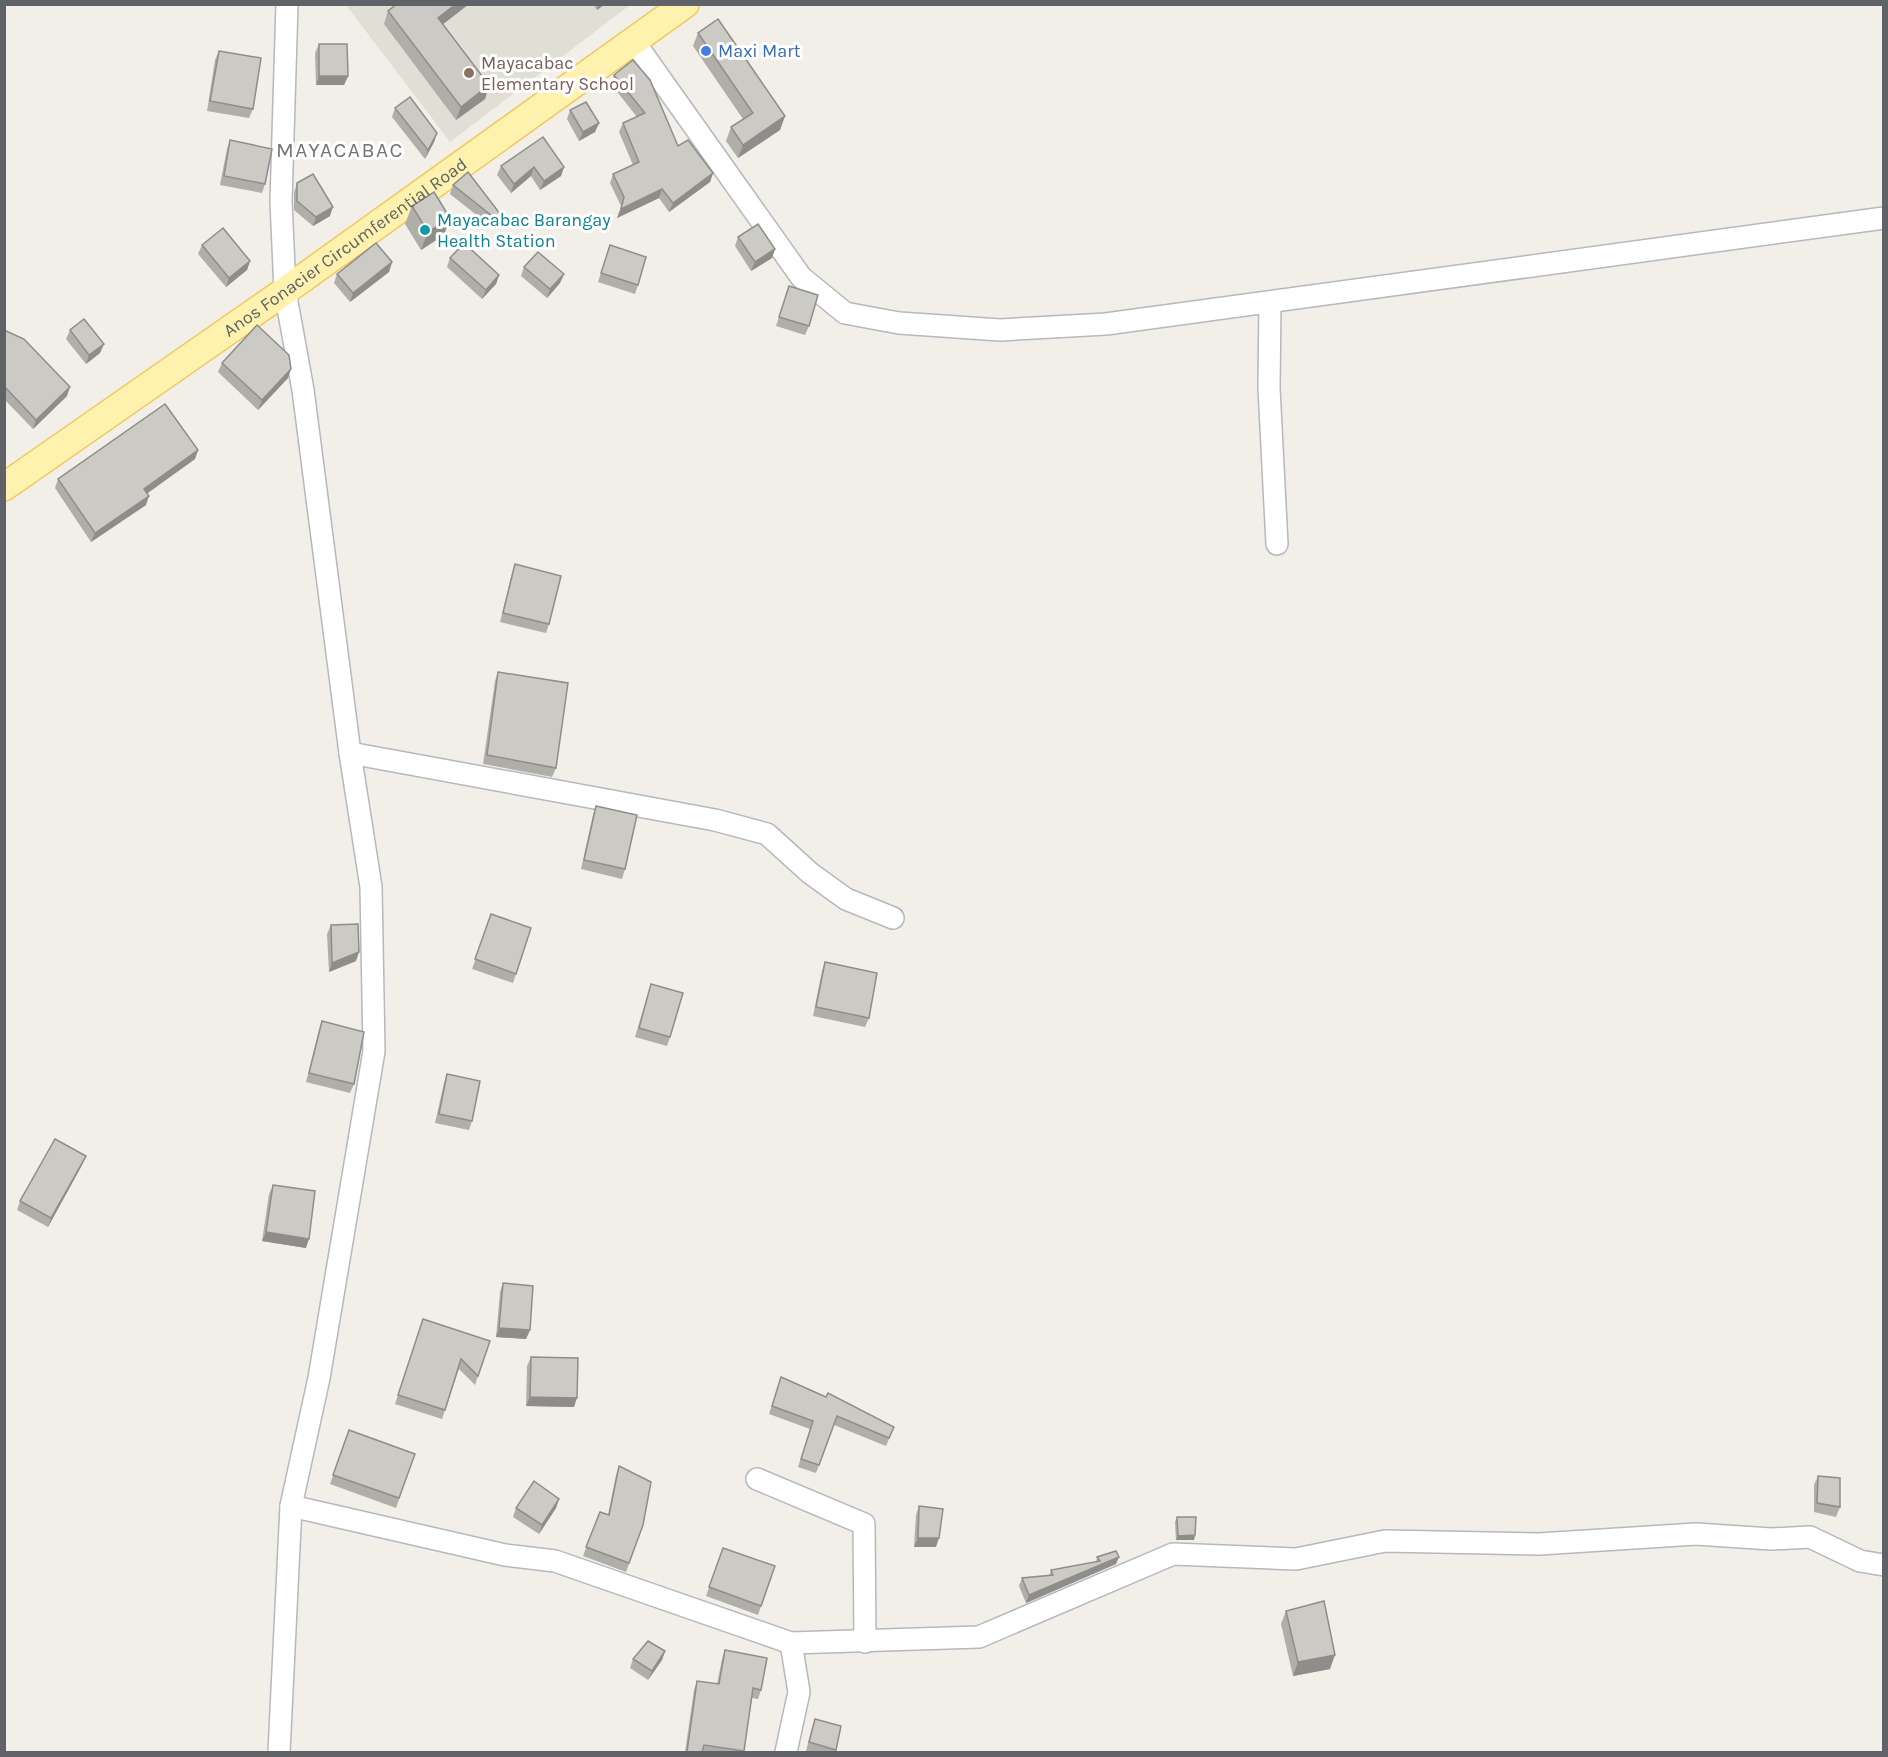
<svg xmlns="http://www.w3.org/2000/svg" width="1888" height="1757" font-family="Karla,sans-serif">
<rect width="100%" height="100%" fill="#f1efe8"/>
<polygon fill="#e1ded6" points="346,5 630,5 450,142"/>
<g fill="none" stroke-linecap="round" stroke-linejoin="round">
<g stroke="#b5b8bc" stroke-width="24">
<g id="minor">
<polyline points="633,40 801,277 845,313 899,323 1000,330 1106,324 1884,218"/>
<polyline points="1270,302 1269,388 1277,544"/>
<polyline points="350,753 715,820 767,834 810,873 846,899 893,918"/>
<polyline points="757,1479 864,1524 865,1642"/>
<polyline points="291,1506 505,1555 555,1561 791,1643 979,1637 1173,1554 1296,1559 1385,1541 1539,1544 1696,1534 1771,1539 1810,1537 1860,1561 1884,1565"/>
<polyline points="279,1752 291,1506 319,1378 374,1051 371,887 350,753 303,390 285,291 281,201 287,4"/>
<polyline points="786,1752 799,1692 791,1643"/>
</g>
</g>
<g stroke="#f2c960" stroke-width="30">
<g id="major">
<path id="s1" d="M4 487 285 291 685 4"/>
</g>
</g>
<use href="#minor" stroke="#fff" stroke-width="21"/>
<use href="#major" stroke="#fff2af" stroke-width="27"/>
</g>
<g fill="#afaea9">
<polygon points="469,4 443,24 489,85 485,99 456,120 384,24 388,11"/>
<polygon points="593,4 605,4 597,10"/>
<polygon points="698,33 785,116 780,130 738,158 726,141 731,127 743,119 693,46"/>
<polygon points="319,44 348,76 344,85 316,85 315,53"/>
<polygon points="219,51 253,109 249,118 207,111 215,60"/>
<polygon points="614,75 678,146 713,173 710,182 669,212 659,198 617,218 621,206 610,183 613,174 633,165 619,132 623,123 637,117 611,84"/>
<polygon points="395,108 437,133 434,142 425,159 392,117"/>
<polygon points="570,110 599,123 595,132 579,141 567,119"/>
<polygon points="230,140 265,184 262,193 220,185 227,149"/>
<polygon points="501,166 564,167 561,176 540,190 531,176 511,193 497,175"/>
<polygon points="297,183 330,216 313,226 294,210 294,192"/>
<polygon points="453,185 501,215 497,224 493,228 450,194"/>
<polygon points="412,206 450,218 444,235 421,250 405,224"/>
<polygon points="738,237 775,249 772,258 751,271 735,246"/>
<polygon points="202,245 250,261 247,270 226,287 198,254"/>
<polygon points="610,245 638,285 635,294 598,282"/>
<polygon points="450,258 499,275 496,284 482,299 447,267"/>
<polygon points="392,262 389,272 350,302 334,283 337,274"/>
<polygon points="524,267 564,274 560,283 547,298 521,276"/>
<polygon points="789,286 809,326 805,335 776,326"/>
<polygon points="4,330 67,396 33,429 4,399"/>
<polygon points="70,330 100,353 86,364 66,339"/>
<polygon points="222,363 288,378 258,410 218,372"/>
<polygon points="198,450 195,459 147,493 146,505 91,542 55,488 58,479"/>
<polygon points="515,564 549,624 546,633 500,622 512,573"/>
<polygon points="498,672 556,768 552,777 483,764 495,681"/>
<polygon points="596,806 625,869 622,879 581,869 593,815"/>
<polygon points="491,914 531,928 513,983 472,969"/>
<polygon points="331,925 356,961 329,972 327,934"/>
<polygon points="825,962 869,1018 865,1027 813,1016 822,971"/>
<polygon points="651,984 670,1037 667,1046 635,1037"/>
<polygon points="322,1021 354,1084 350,1093 306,1082 319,1030"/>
<polygon points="447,1074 472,1121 469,1130 435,1123 444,1083"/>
<polygon points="82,1165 48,1227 17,1210 20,1201"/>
<polygon points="273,1185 306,1248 262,1241 269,1194"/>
<polygon points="503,1283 530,1330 526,1339 496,1337 500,1292"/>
<polygon points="423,1319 490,1341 475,1385 459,1369 442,1419 395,1404"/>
<polygon points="531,1357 574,1407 526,1406 527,1366"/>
<polygon points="781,1377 894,1427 886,1446 834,1425 816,1473 798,1467 810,1429 769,1414"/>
<polygon points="349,1430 415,1454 396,1508 330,1484"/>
<polygon points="619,1466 643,1525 626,1572 583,1556 600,1512 608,1515 616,1475"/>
<polygon points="1818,1476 1840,1507 1836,1517 1814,1512 1814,1485"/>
<polygon points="559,1499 556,1508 539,1534 513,1517 516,1508"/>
<polygon points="919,1506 936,1547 914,1547 916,1515"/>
<polygon points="1177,1517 1195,1535 1194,1540 1176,1540 1175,1522"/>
<polygon points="723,1548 775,1566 758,1615 706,1596"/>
<polygon points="1097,1557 1116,1564 1026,1603 1019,1586 1022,1578 1049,1576 1051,1570 1096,1562"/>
<polygon points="1286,1611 1330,1669 1293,1676 1281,1624"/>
<polygon points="725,1650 761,1690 758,1699 752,1698 744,1752 685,1752 694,1690 697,1681 717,1684 722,1659"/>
<polygon points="665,1651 662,1660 648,1680 630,1668 633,1659"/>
<polygon points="815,1719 836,1750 835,1752 811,1752 806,1751 812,1728"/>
</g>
<g fill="#8f8d8a">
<polygon points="456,4 469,4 433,32 438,18"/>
<polygon points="599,4 605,4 597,10"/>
<polygon points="319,76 348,76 344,85 316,85"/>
<polygon points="489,85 485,99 456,120 461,107"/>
<polygon points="785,116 780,130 738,158 743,145"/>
<polygon points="599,123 595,132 579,141 583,132"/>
<polygon points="437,133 434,142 425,159 428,150"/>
<polygon points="534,167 531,176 511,193 514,184"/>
<polygon points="564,167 561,176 540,190 544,181"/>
<polygon points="713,173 710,182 669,212 673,203"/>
<polygon points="662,189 659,198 617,218 621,209"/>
<polygon points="333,207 330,216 313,226 316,217"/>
<polygon points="501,215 497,224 493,228 496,219"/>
<polygon points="450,218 444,235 421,250 428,232"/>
<polygon points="775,249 772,258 751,271 755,262"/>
<polygon points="250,261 247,270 226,287 229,278"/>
<polygon points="392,262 389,272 350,302 353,293"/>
<polygon points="564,274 560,283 547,298 550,289"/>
<polygon points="499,275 496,284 482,299 486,290"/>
<polygon points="104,344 100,353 86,364 89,355"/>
<polygon points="291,369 288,378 258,410 262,400"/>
<polygon points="70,387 67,396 33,429 36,420"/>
<polygon points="198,450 195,459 141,498 144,489"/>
<polygon points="149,496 146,505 91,542 95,533"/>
<polygon points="359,952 356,961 329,972 332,963"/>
<polygon points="86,1156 82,1165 48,1227 51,1218"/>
<polygon points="266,1232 309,1239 306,1248 262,1241"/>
<polygon points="499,1328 530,1330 526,1339 496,1337"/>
<polygon points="530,1397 577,1398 574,1407 526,1406"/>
<polygon points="559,1499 556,1508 539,1534 542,1525"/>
<polygon points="1195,1535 1194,1540 1176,1540 1178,1536"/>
<polygon points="918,1538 939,1538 936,1547 914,1547"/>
<polygon points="1119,1557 1116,1564 1026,1603 1029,1595"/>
<polygon points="665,1651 662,1660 648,1680 652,1671"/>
<polygon points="1335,1655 1330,1669 1293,1676 1298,1662"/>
</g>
<g fill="#cccac5" stroke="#8f8d8a" stroke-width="1.5">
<polygon points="397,4 456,4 438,18 489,85 461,107 388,11"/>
<polygon points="718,19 785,116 743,145 731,127 753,113 698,33"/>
<polygon points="319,44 347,44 348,76 319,76"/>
<polygon points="219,51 261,58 253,109 210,101"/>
<polygon points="633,60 650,80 678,146 688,140 713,173 673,203 662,189 621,209 624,197 613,174 639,162 623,123 645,113 614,75"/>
<polygon points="410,97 437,133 428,150 395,108"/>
<polygon points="586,102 599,123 583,132 570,110"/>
<polygon points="543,137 564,167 544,181 534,167 514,184 501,166"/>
<polygon points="230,140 272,149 265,184 224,176"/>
<polygon points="468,172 501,215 496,219 453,185"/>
<polygon points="313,174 333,207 316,217 297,201 297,183"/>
<polygon points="434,192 450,218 428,232 412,206"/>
<polygon points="758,224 775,249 755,262 738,237"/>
<polygon points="223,228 250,261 229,278 202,245"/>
<polygon points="376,243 392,262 353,293 337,274"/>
<polygon points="464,243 499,275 486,290 450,258"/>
<polygon points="610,245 646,257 638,285 601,273"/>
<polygon points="538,252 564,274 550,289 524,267"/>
<polygon points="789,286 818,295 809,326 779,317"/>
<polygon points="84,319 104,344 89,355 70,330"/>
<polygon points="257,325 289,355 291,369 262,400 222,363"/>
<polygon points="4,330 24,339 70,387 36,420 4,386"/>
<polygon points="165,404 198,450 144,489 149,496 95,533 58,479"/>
<polygon points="515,564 561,576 549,624 503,613"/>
<polygon points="498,672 568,683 556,768 487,755"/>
<polygon points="596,806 637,815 625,869 584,860"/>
<polygon points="491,914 531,928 516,974 475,959"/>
<polygon points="358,924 359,952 332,963 331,925"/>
<polygon points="825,962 877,973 869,1018 816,1007"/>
<polygon points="651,984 683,993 670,1037 639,1028"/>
<polygon points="322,1021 364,1032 354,1084 309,1073"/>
<polygon points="447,1074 480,1081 472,1121 439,1114"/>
<polygon points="55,1139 86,1156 51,1218 20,1201"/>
<polygon points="273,1185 315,1191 309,1239 266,1232"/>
<polygon points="503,1283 533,1286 530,1330 499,1328"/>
<polygon points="423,1319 490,1341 478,1376 461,1359 445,1410 398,1395"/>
<polygon points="531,1357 578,1358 577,1398 530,1397"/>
<polygon points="781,1377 826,1397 828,1393 894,1427 889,1438 837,1416 819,1465 801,1459 813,1421 772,1406"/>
<polygon points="349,1430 415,1454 399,1498 333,1475"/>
<polygon points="619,1466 651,1482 643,1525 629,1563 586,1547 600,1512 609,1515"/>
<polygon points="1818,1476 1840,1478 1840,1507 1817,1503"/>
<polygon points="534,1481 559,1499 542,1525 516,1508"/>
<polygon points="919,1506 943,1509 939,1538 918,1538"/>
<polygon points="1177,1517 1196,1517 1195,1535 1178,1536"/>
<polygon points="723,1548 775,1566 761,1606 709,1587"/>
<polygon points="1116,1551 1119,1557 1029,1595 1022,1578 1053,1575 1051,1570 1100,1561 1097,1557"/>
<polygon points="1324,1601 1335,1655 1298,1662 1286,1611"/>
<polygon points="648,1641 665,1651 652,1671 633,1659"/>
<polygon points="725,1650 767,1658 761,1690 753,1688 744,1751 704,1745 702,1752 687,1752 697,1681 719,1684"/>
<polygon points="815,1719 841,1726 836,1750 809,1742"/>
</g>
<circle fill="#3f7fe0" stroke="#fff" stroke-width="2" cx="706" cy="51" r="6"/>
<circle fill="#8d6e63" stroke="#fff" stroke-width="2" cx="469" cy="73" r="6"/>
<circle fill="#0f9aa8" stroke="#fff" stroke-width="2" cx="425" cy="230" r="6"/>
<g text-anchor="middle" stroke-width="6" stroke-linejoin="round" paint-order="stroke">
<g font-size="18" fill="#366cbe" stroke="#fff" text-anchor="start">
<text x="718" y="57">Maxi Mart</text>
</g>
<g font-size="18" fill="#785e54" stroke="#fff" text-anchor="start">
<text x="481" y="69">Mayacabac<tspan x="481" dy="21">Elementary School</tspan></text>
</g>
<g font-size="18" fill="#0d838f" stroke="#fff" text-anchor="start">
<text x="437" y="226">Mayacabac Barangay<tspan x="437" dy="21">Health Station</tspan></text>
</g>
<g font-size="18" fill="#5f6368" stroke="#fff">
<text dy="6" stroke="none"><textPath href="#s1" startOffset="417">Anos Fonacier Circumferential Road</textPath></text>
</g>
<g font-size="21" letter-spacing="1.5" fill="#70757a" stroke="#fff">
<text x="340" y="157">MAYACABAC</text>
</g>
</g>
<rect width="1888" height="1757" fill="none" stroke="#5f6368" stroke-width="12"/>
</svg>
